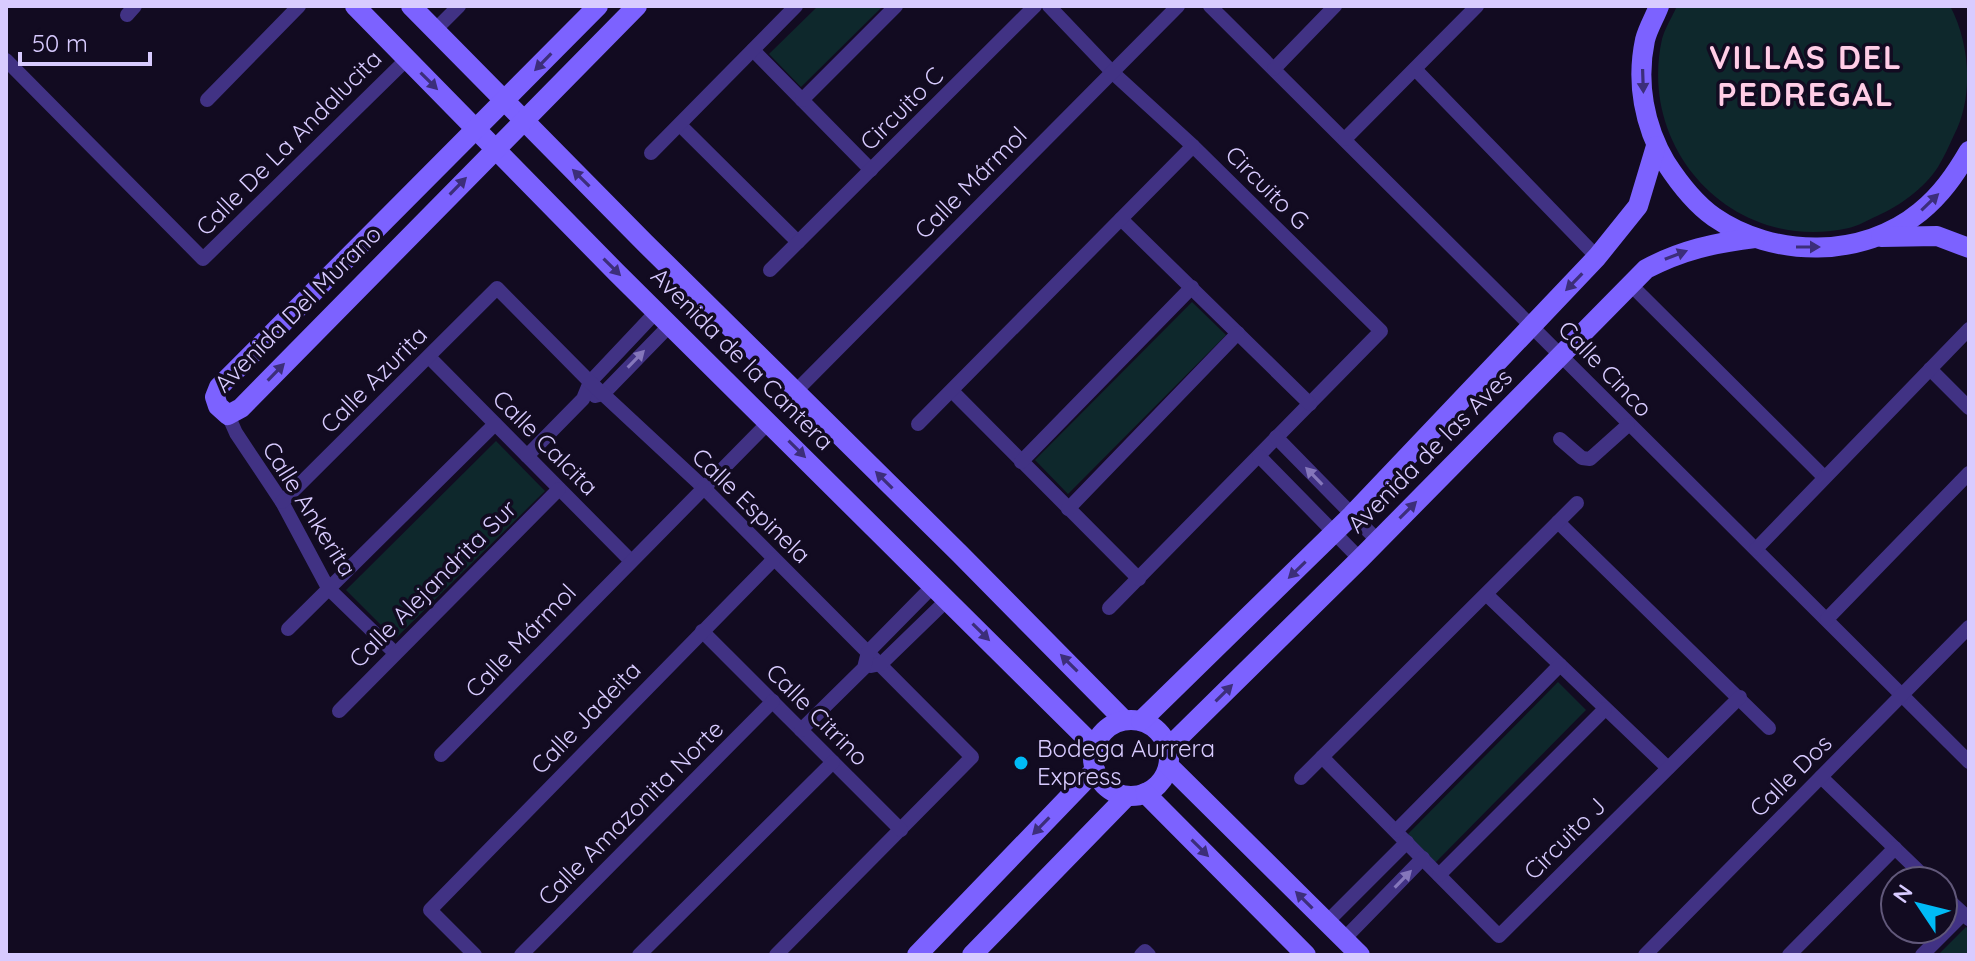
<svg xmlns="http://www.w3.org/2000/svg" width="1975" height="961" font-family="Quicksand,sans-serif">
<rect width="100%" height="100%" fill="#120b21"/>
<g fill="#0e282c">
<polygon points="818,6 883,6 801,87 769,54"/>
<path d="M1677 6H1950C1970 43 1974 97 1954 135 1949 146 1944 157 1938 167 1924 189 1899 206 1877 216 1868 220 1858 226 1849 228 1735 254 1637 152 1662 39 1665 28 1672 17 1677 6Z"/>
<polygon points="1192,302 1226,335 1068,494 1035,460"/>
<polygon points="496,441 545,491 395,639 346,590"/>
<polygon points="1558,682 1586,710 1432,866 1404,838"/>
<polygon points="1966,927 1969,929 1969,955 1938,955"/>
</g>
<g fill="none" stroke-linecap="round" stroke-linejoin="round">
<g stroke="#413284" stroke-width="14">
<polyline points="1049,6 1112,72 1193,146 1381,331 1109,608"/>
<polyline points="1210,6 1969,762"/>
<polyline points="127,15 135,6"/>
<polyline points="435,30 459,6"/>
<polyline points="753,50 871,170"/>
<polyline points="6,60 203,259 407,59"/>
<polyline points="1274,69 1335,6"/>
<polyline points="1415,69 1597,257"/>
<polyline points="207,100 299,6"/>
<polyline points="802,100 896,6"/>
<polyline points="680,125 798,242"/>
<polyline points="1345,139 1477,6"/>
<polyline points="651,153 796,6"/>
<polyline points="1121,219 1310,404"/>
<polyline points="770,270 1035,6"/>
<polyline points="1631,285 1824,477"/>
<polyline points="429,357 631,561"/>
<polyline points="1930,369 1969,408"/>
<polyline points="952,391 1139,579"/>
<polyline points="795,392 1178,6"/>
<polyline points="595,396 603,394 670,325"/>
<polyline points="228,415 236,433 282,502 328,588 395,653"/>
<polyline points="918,424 1193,146"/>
<polyline points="1276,437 1378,541"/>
<polyline points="1560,439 1582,458 1590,459 1628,425"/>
<polyline points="527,456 583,399 590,382 657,311"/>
<polyline points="1259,456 1360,559"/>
<polyline points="1021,462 1192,287"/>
<polyline points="282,502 497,288 590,382 703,487 972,757 776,955"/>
<polyline points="1068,509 1238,333"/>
<polyline points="1558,522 1769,728"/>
<polyline points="1756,549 1969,329"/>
<polyline points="1487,595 1668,768"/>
<polyline points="1827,619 1969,473"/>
<polyline points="288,629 495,424"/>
<polyline points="702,631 901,830"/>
<polyline points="871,666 881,664 948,599"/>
<polyline points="339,711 559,489"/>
<polyline points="801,730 864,668 868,652 934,585"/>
<polyline points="441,755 769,422"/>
<polyline points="1322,757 1499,936 1740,697"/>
<polyline points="1821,777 1929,881"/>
<polyline points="1301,778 1577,503"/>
<polyline points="1396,831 1560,665"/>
<polyline points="1439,875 1605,709"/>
<polyline points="1943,895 1969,919"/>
<polyline points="1326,923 1407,842"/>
<polyline points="1344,939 1423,858"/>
<polyline points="475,955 430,910 774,559"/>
<polyline points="521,955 773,701"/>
<polyline points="639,955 833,762"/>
<polyline points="1141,955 1145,951 1149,955"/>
<polyline points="1645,955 1969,627"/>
<polyline points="1789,955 1895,848"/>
<polyline points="1922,955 1963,914"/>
</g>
<g stroke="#7c62ff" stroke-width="20">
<polyline points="355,6 616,272 1095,747"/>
<polyline points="411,6 645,243 959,553 1123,719"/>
<polyline points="598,6 219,387 215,397 218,406 228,415 241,408 637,6"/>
<path d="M1659 6C1655 17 1648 28 1645 40 1636 82 1644 126 1666 163 1679 183 1694 203 1714 217 1773 258 1863 259 1920 212 1941 195 1955 175 1969 151"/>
<polyline points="1881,237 1937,236 1969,248"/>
<circle cx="1131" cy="758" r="38"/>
<polyline points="1141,721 1352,515 1597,257 1638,206 1656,146"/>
<path d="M1168 748 1360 559 1646 269C1682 250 1714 243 1755 238"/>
<polyline points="1169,766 1360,955"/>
<polyline points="1145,793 1306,955"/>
<polyline points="917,955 1095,770"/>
<polyline points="972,955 1127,796"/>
</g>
</g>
<defs><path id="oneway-solid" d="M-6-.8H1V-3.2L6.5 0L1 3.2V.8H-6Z" transform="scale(2)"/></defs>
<g fill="#3c2e7a">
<use href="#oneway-solid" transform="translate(543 62) rotate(134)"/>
<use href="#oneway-solid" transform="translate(429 81) rotate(45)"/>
<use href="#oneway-solid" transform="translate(1643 81) rotate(88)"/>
<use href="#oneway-solid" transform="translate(581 178) rotate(-135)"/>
<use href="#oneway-solid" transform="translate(458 186) rotate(-46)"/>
<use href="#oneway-solid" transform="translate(1930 202) rotate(-44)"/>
<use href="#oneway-solid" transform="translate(1808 247)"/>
<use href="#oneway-solid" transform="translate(1676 255) rotate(-21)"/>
<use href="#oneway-solid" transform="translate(612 267) rotate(45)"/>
<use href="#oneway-solid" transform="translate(1574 282) rotate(134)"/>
<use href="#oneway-solid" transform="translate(276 372) rotate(-46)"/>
<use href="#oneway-solid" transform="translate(797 449) rotate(45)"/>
<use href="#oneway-solid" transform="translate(884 480) rotate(-135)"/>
<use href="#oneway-solid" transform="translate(1408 510) rotate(-45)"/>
<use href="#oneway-solid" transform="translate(1297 570) rotate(136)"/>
<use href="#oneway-solid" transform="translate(981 632) rotate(45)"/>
<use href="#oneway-solid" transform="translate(1069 663) rotate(-135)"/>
<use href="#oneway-solid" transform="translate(1224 693) rotate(-45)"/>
<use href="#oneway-solid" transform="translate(1041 826) rotate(134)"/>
<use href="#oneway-solid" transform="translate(1200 848) rotate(45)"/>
<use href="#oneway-solid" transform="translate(1304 900) rotate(-135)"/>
</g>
<g fill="#8577bb">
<use href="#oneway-solid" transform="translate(636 359) rotate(-46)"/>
<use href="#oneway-solid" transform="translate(1314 476) rotate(-134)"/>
<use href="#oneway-solid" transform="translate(1403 879) rotate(-46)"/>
</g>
<circle fill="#00bbf6" stroke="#120b21" stroke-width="3" cx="1021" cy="763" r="8"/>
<g text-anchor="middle" stroke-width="7" stroke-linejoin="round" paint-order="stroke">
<g font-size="24" fill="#d8cbff" stroke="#120b21">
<text transform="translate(902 109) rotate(-45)" y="8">Circuito C</text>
<text transform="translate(289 143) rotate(-45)" y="8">Calle De La Andalucita</text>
<text transform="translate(971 183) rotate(-45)" y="8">Calle Mármol</text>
<text transform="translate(1267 188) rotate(45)" y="8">Circuito G</text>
<text transform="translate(298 309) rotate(-45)" y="8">Avenida Del Murano</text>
<text transform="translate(742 359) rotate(45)" y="8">Avenida de la Cantera</text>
<text transform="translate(1605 369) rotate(46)" y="8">Calle Cinco</text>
<text transform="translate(374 380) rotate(-45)" y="8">Calle Azurita</text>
<text transform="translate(545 443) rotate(45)" y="8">Calle Calcita</text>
<text transform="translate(1430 451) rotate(-45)" y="8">Avenida de las Aves</text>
<text transform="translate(751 506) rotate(44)" y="8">Calle Espinela</text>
<text transform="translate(309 509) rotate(58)" y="8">Calle Ankerita</text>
<text transform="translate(433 584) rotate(-45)" y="8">Calle Alejandrita Sur</text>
<text transform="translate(521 641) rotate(-46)" y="8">Calle Mármol</text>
<text transform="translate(817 715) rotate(45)" y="8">Calle Citrino</text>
<text transform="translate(586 718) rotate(-46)" y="8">Calle Jadeita</text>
<text transform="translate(1791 776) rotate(-45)" y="8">Calle Dos</text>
<text transform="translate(631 813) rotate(-45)" y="8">Calle Amazonita Norte</text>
<text transform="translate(1565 839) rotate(-45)" y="8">Circuito J</text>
</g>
<g font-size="24" fill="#d8cbff" stroke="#120b21" text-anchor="start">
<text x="1037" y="757">Bodega Aurrera<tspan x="1037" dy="28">Express</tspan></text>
</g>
<g font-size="32" font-weight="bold" letter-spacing="2" fill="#ffcde6" stroke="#120b21">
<text x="1806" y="69">VILLAS DEL<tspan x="1806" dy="37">PEDREGAL</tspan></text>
</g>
</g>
<rect width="1975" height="961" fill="none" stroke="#d8cbff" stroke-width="16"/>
<g transform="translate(1919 905) rotate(305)"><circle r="38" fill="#120b21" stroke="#61587a" stroke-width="2"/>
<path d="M0-6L14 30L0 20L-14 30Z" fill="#00bbf6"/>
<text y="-12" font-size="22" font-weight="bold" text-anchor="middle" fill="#d8cbff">N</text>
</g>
<path d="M20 52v12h130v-12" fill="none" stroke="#d8cbff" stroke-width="4"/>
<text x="32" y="52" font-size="24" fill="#d8cbff" stroke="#120b21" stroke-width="6" paint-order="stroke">50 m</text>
</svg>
